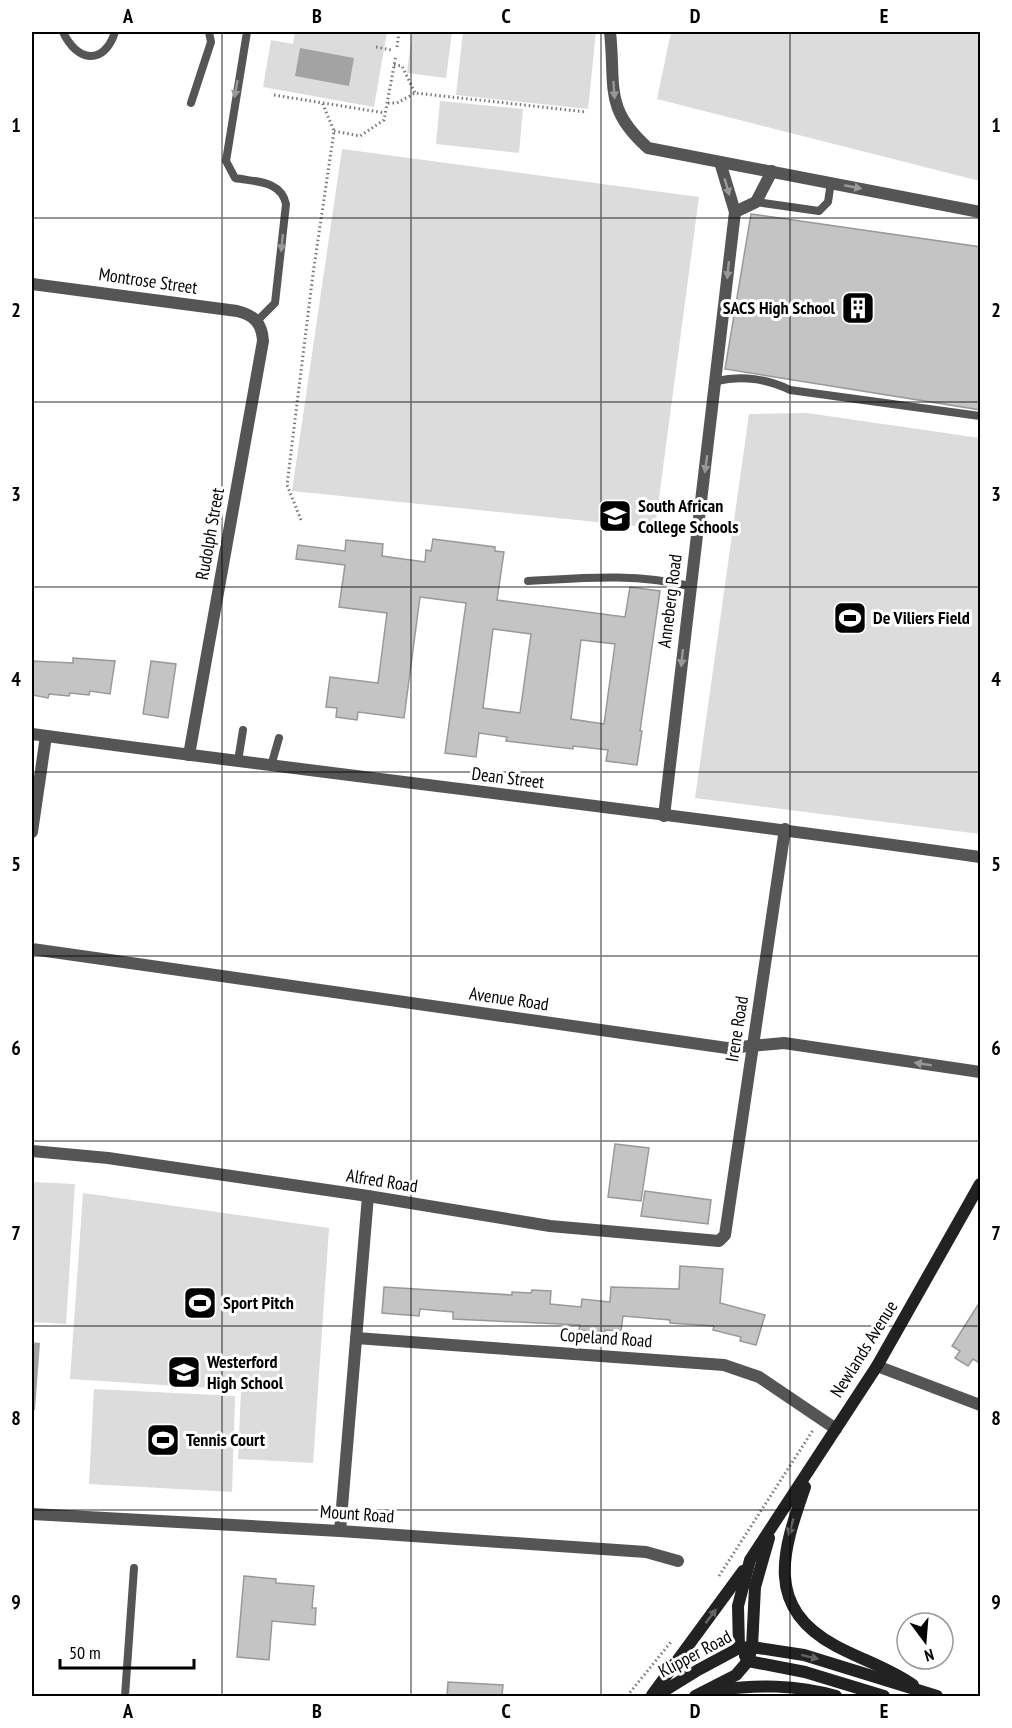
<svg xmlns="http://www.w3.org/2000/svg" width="1012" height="1728" font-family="'PT Sans Narrow',sans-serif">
<rect width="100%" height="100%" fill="#fff"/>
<g fill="#dcdcdc">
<polygon points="295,32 387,32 374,107 263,87 271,40 293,44"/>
<polygon points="412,32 452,32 446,78 407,73"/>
<polygon points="463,32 596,32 588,109 456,95"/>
<polygon points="671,32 980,32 980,181 657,99"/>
<polygon points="440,101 523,109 519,153 436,144"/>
<polygon points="342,149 699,197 655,528 292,491"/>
<polygon points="807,413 980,438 980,834 695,798 749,414"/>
<polygon points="32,1182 75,1184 66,1324 32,1322"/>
<polygon points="83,1193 329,1228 313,1463 238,1459 241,1390 70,1379"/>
<polygon points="94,1389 235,1396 232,1492 89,1484"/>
</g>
<g fill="#a3a3a3">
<polygon points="300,48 354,58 349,86 295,76"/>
<polygon points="32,1342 40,1343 35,1410 32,1410"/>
</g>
<g fill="#c4c4c4" stroke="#999" stroke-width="1.5" fill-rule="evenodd">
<polygon points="751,214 981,247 981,410 725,369"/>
<path d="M433 539 495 547V551L504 552 497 600 625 617 630 587 660 591 640 731H642L637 765 606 761 608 750 573 746V749L506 741 507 737 479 733 476 757 445 753 466 603 420 597 404 718 358 712 357 720 336 717 337 708 326 707 330 677 378 683 387 613 339 607 345 565 296 559 298 545 345 551 346 540 383 544 382 556 425 562 426 550 431 551ZM493 629 531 634 520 713 483 708ZM581 640 615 644 604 724 571 719Z"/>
<polygon points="73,658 115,661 110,694 90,691 89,695 70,693 69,696 49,694 48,698 32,695 32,661 73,663"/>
<polygon points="151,661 176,664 168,718 143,714"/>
<polygon points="615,1144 649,1148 641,1201 608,1197"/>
<polygon points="645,1191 711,1200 708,1224 641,1216"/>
<polygon points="680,1266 723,1269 720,1303 765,1315 756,1345 740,1341 741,1337 713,1330 714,1326 670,1323 670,1320 623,1316 621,1331 605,1330 605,1332 579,1330 580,1325 453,1319 453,1312 420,1309 419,1316 382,1313 384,1287 512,1295 512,1292 531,1293 532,1290 551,1291 550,1304 581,1307 582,1299 610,1302 611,1287 679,1289"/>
<polygon points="981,1300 981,1364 973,1359 968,1366 955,1358 960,1351 952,1346"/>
<polygon points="244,1576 276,1579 276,1583 314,1586 312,1608 316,1608 315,1625 272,1621 269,1660 237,1657"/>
<polygon points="448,1682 503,1685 502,1696 447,1696"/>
</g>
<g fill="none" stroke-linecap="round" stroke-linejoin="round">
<g stroke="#777" stroke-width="3" stroke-dasharray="1.5 3" stroke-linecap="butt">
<polyline points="376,47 391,50"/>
<polyline points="397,47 399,32"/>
<polyline points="394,65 402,66 415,93"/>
<polyline points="274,95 385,113"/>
<polyline points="388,103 397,103 415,93 587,112"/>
<polyline points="334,131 360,136 384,120 396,55"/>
<polyline points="301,520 287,485 313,274 334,131 322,102"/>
<polyline points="719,1576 813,1430"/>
<polyline points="627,1696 671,1642"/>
</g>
<g stroke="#555" stroke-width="8">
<path d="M63 32C77 62 104 66 115 32"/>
<path d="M247 32 226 161 235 178C255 182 281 180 286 204L275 303 257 321"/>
<polyline points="191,103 211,42 209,32"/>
<polyline points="756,202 819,211 828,202 831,182"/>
<path d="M717 381C741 375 768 379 790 390L980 416"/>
<path d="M528 581C583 578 636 573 689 586"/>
<polyline points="238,761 243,730"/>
<polyline points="271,766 279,738"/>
<polyline points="125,1696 134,1568"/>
</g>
<g stroke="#555" stroke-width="12">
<path d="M610 32C616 86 603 108 648 148L980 212"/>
<polyline points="735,212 756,202 772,171"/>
<path d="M32 284 237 311C254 315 262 323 263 341L189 755"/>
<path d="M32 734C348 777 665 812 980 857"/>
<polyline points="664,816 735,212 720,162"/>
<polyline points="32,832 46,736"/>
<polyline points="32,949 727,1048 784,1043 980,1072"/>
<polyline points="32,1151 108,1158 368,1196 550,1226 719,1241 725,1235 785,829"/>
<polyline points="356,1338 724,1365 759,1377 836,1429"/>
<polyline points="877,1366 980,1405"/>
<polyline points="32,1514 340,1531 646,1552 678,1561"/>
<polyline points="340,1531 368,1196"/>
</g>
<g stroke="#222" stroke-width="12">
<path d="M805 1487C783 1550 763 1607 836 1646 862 1660 889 1668 913 1685"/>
<polyline points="739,1648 738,1606 750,1560 877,1366 980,1184"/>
<polyline points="745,1656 748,1661 805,1672 884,1696"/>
<path d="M716 1690C758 1685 795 1684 836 1696"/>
<polyline points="652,1695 743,1571"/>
<polyline points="656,1696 698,1670 739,1648 752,1647 804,1655 937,1696"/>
<polyline points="695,1696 736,1675 748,1661 752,1647 755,1587 769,1538"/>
</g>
</g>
<defs><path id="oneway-solid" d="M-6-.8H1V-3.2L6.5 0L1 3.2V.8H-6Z" transform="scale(1.5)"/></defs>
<g fill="#999">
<use href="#oneway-solid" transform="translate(236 89) rotate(100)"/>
<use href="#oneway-solid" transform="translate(614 90) rotate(86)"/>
<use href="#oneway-solid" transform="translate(727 187) rotate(74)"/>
<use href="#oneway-solid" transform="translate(853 187) rotate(11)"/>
<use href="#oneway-solid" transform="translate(282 243) rotate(96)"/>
<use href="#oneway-solid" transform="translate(728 270) rotate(96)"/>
<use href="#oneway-solid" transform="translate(706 464) rotate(98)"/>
<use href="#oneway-solid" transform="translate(682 658) rotate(96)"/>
<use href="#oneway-solid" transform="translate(923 1064) rotate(-171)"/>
</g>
<g fill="#646464">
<use href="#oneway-solid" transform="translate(791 1527) rotate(106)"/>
<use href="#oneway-solid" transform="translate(711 1616) rotate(-53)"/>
<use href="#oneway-solid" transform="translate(810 1657) rotate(14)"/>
</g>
<path fill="none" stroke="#000" stroke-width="1.5" stroke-opacity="0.55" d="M222 32V1696M411 32V1696M601 32V1696M790 32V1696M32 218H980M32 402H980M32 587H980M32 772H980M32 956H980M32 1141H980M32 1326H980M32 1510H980"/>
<defs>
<g id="building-square" transform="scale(1.725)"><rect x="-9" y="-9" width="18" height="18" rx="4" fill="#000" stroke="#fff"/><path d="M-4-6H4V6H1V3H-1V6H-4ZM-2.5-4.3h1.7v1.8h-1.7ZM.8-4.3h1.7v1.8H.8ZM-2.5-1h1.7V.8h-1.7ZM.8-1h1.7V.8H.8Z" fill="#fff"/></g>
<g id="school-square" transform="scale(1.725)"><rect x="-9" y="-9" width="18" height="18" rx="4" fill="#000" stroke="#fff"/><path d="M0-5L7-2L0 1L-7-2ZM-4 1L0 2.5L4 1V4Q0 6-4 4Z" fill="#fff"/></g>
<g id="stadium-square" transform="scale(1.725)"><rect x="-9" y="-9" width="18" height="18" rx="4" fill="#000" stroke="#fff"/><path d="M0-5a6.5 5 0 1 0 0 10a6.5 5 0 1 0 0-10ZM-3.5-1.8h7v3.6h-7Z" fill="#fff"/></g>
</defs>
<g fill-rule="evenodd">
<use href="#building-square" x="858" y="308"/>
<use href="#school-square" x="615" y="516"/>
<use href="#stadium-square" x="850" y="618"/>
<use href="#stadium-square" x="200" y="1303"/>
<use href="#school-square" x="184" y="1372"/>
<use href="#stadium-square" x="163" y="1440"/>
</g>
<g text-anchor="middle" stroke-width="6" stroke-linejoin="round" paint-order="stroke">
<g font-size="18" fill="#000" stroke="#fff">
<text transform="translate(148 281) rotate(8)" y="6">Montrose Street</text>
<text transform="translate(210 534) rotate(-80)" y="6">Rudolph Street</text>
<text transform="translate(670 601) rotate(-83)" y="6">Anneberg Road</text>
<text transform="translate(508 778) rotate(7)" y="6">Dean Street</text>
<text transform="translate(509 999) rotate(8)" y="6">Avenue Road</text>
<text transform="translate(737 1029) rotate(-81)" y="6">Irene Road</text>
<text transform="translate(382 1181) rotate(9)" y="6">Alfred Road</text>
<text transform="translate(606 1338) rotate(4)" y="6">Copeland Road</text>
<text transform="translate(864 1349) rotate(-58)" y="6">Newlands Avenue</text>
<text transform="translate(357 1514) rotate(4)" y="6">Mount Road</text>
<text transform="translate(695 1654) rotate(-28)" y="6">Klipper Road</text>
</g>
<g font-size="18" font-weight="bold" fill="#000" stroke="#fff" text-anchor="start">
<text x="835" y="314" text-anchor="end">SACS High School</text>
<text x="638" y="512">South African<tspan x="638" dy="21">College Schools</tspan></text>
<text x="873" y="624">De Viliers Field</text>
<text x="223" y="1309">Sport Pitch</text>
<text x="207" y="1368">Westerford<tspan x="207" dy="21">High School</tspan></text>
<text x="186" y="1446">Tennis Court</text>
</g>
</g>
<rect width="1012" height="1728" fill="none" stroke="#ffffff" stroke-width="66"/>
<g transform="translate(925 1641) rotate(164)"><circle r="28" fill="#ffffff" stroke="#999999" stroke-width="1.5"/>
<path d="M0-4.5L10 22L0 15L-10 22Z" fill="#000000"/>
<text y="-9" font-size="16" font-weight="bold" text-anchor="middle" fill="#000000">N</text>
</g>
<path d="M60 1659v9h134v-9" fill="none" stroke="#000000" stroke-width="3"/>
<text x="69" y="1659" font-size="18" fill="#000000" stroke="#ffffff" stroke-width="4.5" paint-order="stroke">50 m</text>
<rect x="33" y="33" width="946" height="1662" fill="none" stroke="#000" stroke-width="2"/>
<g font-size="20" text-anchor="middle" font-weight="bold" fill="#000">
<text x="128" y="23">A</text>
<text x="317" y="23">B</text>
<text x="506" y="23">C</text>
<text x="695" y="23">D</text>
<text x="884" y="23">E</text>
<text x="16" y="132">1</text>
<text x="996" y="132">1</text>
<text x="16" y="317">2</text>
<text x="996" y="317">2</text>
<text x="16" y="501">3</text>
<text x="996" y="501">3</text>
<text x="16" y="686">4</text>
<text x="996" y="686">4</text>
<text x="16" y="871">5</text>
<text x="996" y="871">5</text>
<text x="16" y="1055">6</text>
<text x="996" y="1055">6</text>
<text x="16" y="1240">7</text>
<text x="996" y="1240">7</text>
<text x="16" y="1425">8</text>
<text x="996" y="1425">8</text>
<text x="16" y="1609">9</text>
<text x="996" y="1609">9</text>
<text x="128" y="1718">A</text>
<text x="317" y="1718">B</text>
<text x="506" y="1718">C</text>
<text x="695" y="1718">D</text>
<text x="884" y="1718">E</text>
</g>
</svg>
